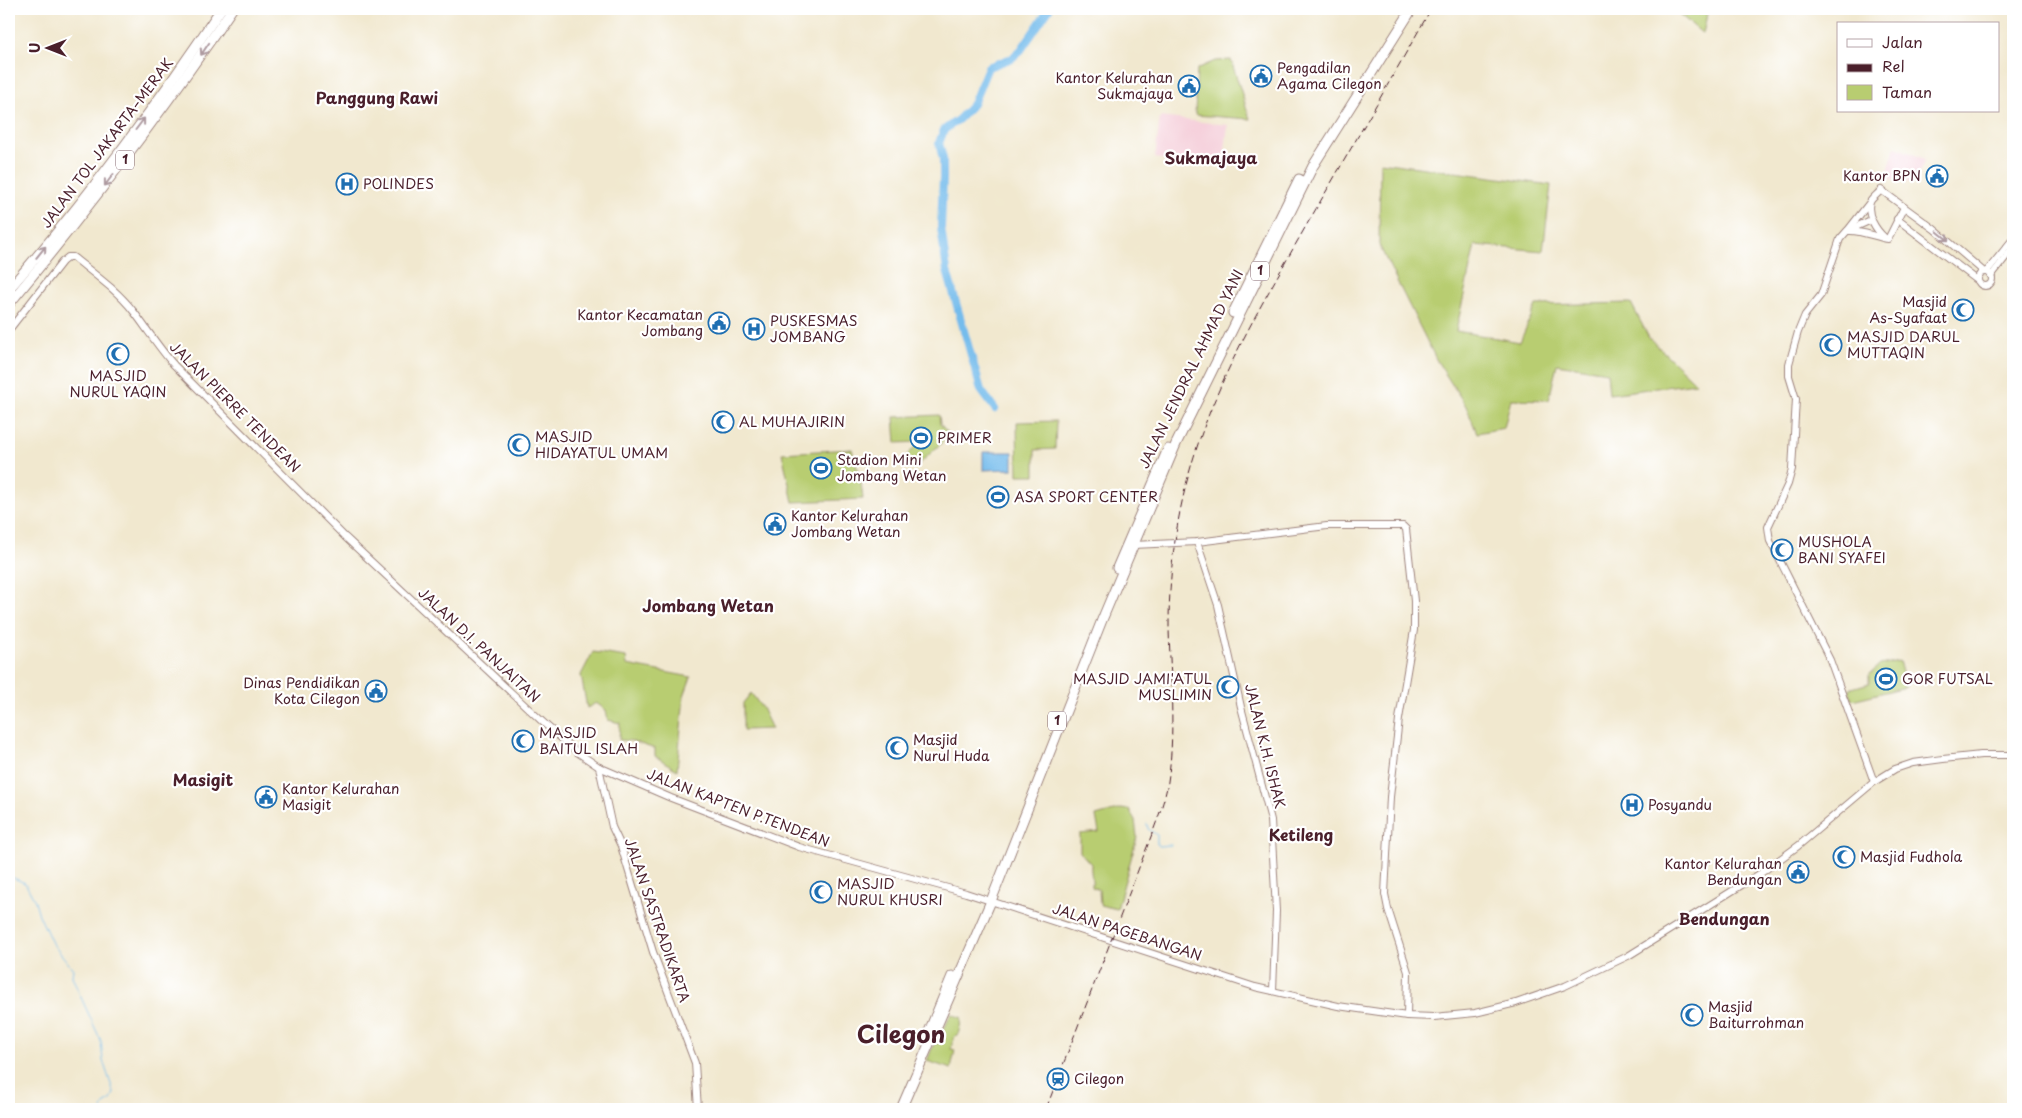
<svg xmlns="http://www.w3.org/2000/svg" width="2022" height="1118" font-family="'Playpen Sans',sans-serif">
<rect width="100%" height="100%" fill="#fff"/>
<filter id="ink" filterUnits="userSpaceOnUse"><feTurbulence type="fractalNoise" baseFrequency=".02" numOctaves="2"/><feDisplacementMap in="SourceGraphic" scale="10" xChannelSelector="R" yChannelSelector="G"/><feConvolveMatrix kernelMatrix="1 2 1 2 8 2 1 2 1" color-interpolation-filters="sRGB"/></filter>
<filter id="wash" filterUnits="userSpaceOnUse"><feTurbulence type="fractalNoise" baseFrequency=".0096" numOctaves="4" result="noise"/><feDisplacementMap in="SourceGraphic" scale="20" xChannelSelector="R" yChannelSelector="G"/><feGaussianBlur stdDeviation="1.12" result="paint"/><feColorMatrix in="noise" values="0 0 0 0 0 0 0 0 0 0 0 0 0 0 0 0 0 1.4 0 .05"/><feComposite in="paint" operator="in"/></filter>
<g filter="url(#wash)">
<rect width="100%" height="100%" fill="#f1e8cf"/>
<g fill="#f5cfda">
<polygon points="1160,117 1228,125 1223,166 1155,158"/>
<polygon points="1895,147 1925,159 1914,183 1886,178"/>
</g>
<g fill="#b8cd71" stroke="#81764e">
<polygon points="1673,9 1708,9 1703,34"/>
<polygon points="1231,60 1250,119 1195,115 1197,69 1215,61"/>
<polygon points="1380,162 1551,185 1543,251 1475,245 1456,331 1520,342 1536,305 1631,303 1649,338 1696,383 1609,394 1607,372 1557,364 1549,400 1511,399 1504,428 1477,433 1466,406 1437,361 1379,245"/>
<polygon points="939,415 940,424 950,435 917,466 906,456 920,442 896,443 894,417"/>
<polygon points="1056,421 1055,449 1035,450 1035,475 1018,475 1017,422"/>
<polygon points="852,449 861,483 863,499 793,502 782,453"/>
<polygon points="593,652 626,657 627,665 691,677 684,696 677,770 655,756 655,749 632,741 619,740 620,723 608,720 606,710 596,703 587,708 581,675"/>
<polygon points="1899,661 1906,687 1852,700 1849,689 1869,683 1869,675 1880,665"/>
<polygon points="751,693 762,708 772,729 743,730 743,703"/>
<path d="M1121 809 1129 810 1135 820 1137 837 1117 909 1100 905 1099 890 1092 887C1093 879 1090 872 1091 864L1080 852V834L1099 832 1096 816Z"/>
<polygon points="951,1014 962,1018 958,1035 955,1036 951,1049 955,1050 951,1069 927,1061 934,1043 937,1044"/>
</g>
<polygon fill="#74bcec" stroke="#5f6e8c" points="983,452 1013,452 1013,469 983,470"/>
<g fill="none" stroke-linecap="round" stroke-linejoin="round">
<g stroke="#74bcec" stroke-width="1">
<polyline points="1147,824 1148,829 1157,835 1157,844 1159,846 1171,845"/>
<polyline points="9,876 25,883 35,901 39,915 52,943 73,969 72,976 79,993 101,1041 103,1061 114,1093 111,1100 105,1103 102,1109"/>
</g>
<polyline stroke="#74bcec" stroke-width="8" points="995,409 981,390 947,271 941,228 943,178 943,159 939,143 944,130 959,119 973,104 988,67 1012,58 1021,50 1049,9"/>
</g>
</g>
<g filter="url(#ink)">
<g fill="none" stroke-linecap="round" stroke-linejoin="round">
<g stroke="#9e847d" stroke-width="8">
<g id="secondary">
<polyline points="1897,219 1977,280"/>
<polyline points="1871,220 1847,231 1840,239 1821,295 1805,315 1798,332 1789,364 1789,376 1796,399 1792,469 1788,484 1768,527 1770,541 1830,660 1874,782"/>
<polyline points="1848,230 1870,202"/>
<path d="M1849 231C1859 230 1876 237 1888 239L1904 207"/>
<path d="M1885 238C1876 230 1866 215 1870 202 1872 198 1878 194 1881 190L1934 229 1983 271"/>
<polyline points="1987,271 2013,239"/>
<circle cx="1985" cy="279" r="7"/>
<polyline points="1991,276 2013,248"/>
<path d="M9 330 62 262 68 257H73C94 274 117 290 134 312 147 329 159 348 174 365L345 537 547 726 577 752 599 767 671 798 799 847 966 893 1255 987 1338 1006 1407 1016 1434 1017 1475 1013 1516 1003 1565 986 1628 956 1761 873 1798 846 1874 782 1895 769 1913 763 1943 759 1981 755H2013"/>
<polyline points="1197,542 1218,605 1241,707 1271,820 1276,911 1273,991"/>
<polyline points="1133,545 1197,542 1327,526 1403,526 1406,529 1414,601 1414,630 1399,719 1390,797 1385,894 1388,909 1408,972 1407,1016"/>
<polyline points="599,767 612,827 621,846 653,952 695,1063 698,1109"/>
</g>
</g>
<g stroke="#9e847d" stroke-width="11">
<g id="highway">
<path d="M9 289C86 201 156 106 221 9"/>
<path d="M9 304C88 209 163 111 232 9"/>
<polyline points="1233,313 1299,179"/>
<polyline points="1117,568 1168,449"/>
<polyline points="928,1034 952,976"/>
<polyline points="901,1109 991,901 1102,620 1176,444 1313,166 1412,9"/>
</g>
</g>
<use href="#secondary" stroke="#fff" stroke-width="6"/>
<use href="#highway" stroke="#fff" stroke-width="9"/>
<path stroke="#4a1f2b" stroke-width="1" stroke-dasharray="8 4" stroke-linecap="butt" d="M1046 1109 1152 834C1159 815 1167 795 1169 774 1175 726 1170 676 1169 627 1169 585 1173 543 1182 502 1204 400 1255 316 1306 226 1348 154 1390 81 1431 9"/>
</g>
<defs><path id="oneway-shaft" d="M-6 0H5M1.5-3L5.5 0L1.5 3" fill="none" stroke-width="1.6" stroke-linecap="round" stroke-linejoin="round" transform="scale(1.25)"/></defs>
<g stroke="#ae9aa0">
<use href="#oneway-shaft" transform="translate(205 49) rotate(124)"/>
<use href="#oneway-shaft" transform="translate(140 124) rotate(-53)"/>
<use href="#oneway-shaft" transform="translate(109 180) rotate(127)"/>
<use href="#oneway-shaft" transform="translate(1943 236) rotate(39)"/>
<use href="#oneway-shaft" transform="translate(41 252) rotate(-51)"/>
</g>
</g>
<defs>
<g id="civic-ring" transform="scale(1.125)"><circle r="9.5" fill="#fff" stroke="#1f6fb2" stroke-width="1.5"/><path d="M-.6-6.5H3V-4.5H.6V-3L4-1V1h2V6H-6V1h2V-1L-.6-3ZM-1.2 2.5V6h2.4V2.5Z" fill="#1f6fb2"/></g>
<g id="hospital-ring" transform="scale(1.125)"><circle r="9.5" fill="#fff" stroke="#1f6fb2" stroke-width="1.5"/><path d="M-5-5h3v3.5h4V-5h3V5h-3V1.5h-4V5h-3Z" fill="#1f6fb2"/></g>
<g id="mosque-ring" transform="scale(1.125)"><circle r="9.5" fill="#fff" stroke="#1f6fb2" stroke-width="1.5"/><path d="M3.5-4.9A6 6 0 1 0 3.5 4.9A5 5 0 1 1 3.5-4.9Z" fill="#1f6fb2"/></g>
<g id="stadium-ring" transform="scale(1.125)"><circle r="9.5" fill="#fff" stroke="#1f6fb2" stroke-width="1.5"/><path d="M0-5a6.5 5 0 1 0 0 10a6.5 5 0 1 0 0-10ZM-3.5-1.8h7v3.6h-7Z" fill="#1f6fb2"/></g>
<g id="station-ring" transform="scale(1.125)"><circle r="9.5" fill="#fff" stroke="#1f6fb2" stroke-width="1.5"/><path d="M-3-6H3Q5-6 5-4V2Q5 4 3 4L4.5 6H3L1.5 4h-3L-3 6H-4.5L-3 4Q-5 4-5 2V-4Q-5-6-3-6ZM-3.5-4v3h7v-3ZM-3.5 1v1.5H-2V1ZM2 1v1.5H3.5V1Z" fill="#1f6fb2"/></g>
</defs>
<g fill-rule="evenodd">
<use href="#civic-ring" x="1261" y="76"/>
<use href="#civic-ring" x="1189" y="86"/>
<use href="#civic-ring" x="1937" y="176"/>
<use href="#hospital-ring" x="347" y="184"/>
<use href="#mosque-ring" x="1963" y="310"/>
<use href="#civic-ring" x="719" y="323"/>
<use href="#hospital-ring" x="754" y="329"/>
<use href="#mosque-ring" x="1831" y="345"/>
<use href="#mosque-ring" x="118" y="354"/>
<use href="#mosque-ring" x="723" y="422"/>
<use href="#stadium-ring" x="921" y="438"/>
<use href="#mosque-ring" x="519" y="445"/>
<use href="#stadium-ring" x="821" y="468"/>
<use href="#stadium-ring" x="998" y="497"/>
<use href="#civic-ring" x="775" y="524"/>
<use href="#mosque-ring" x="1782" y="550"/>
<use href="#stadium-ring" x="1886" y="679"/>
<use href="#mosque-ring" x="1228" y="687"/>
<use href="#civic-ring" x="376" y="691"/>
<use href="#mosque-ring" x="523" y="741"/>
<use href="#mosque-ring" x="897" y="748"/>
<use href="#civic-ring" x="266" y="797"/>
<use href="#hospital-ring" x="1632" y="805"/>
<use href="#mosque-ring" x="1844" y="857"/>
<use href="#civic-ring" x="1798" y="872"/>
<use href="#mosque-ring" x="821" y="892"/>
<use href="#mosque-ring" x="1692" y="1015"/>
<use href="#station-ring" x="1058" y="1079"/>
</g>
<g text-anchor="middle" stroke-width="4.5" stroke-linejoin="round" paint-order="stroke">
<g fill="#fff" stroke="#80626b" stroke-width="1">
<rect x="116" y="150.5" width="18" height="19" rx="4"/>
<rect x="1251" y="261.5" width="18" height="19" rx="4"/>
<rect x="1048" y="711.5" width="18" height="19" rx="4"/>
</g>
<g font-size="12" font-weight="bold" fill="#4a1f2b">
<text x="125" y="164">1</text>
<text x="1260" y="275">1</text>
<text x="1057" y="725">1</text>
</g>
<g font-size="14" fill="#4a1f2b" stroke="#fff" text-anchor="start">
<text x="1277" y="73">Pengadilan<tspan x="1277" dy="16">Agama Cilegon</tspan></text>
<text x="1173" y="83" text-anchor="end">Kantor Kelurahan<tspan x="1173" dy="16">Sukmajaya</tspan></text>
<text x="1921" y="181" text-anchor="end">Kantor BPN</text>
<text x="363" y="189">POLINDES</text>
<text x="1947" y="307" text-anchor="end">Masjid<tspan x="1947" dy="16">As-Syafaat</tspan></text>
<text x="703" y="320" text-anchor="end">Kantor Kecamatan<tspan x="703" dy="16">Jombang</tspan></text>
<text x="770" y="326">PUSKESMAS<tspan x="770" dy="16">JOMBANG</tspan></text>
<text x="1847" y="342">MASJID DARUL<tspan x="1847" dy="16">MUTTAQIN</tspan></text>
<text x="118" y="381" text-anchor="middle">MASJID<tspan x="118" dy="16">NURUL YAQIN</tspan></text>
<text x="739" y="427">AL MUHAJIRIN</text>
<text x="535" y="442">MASJID<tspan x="535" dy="16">HIDAYATUL UMAM</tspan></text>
<text x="937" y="443">PRIMER</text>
<text x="837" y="465">Stadion Mini<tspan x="837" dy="16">Jombang Wetan</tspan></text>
<text x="1014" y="502">ASA SPORT CENTER</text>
<text x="791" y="521">Kantor Kelurahan<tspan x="791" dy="16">Jombang Wetan</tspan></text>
<text x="1798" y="547">MUSHOLA<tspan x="1798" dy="16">BANI SYAFEI</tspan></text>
<text x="1212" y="684" text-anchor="end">MASJID JAMI'ATUL<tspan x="1212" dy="16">MUSLIMIN</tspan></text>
<text x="1902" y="684">GOR FUTSAL</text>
<text x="360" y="688" text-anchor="end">Dinas Pendidikan<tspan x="360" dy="16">Kota Cilegon</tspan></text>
<text x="539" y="738">MASJID<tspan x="539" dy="16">BAITUL ISLAH</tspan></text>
<text x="913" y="745">Masjid<tspan x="913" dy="16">Nurul Huda</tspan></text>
<text x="282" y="794">Kantor Kelurahan<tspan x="282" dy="16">Masigit</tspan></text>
<text x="1648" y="810">Posyandu</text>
<text x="1860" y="862">Masjid Fudhola</text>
<text x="1782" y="869" text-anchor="end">Kantor Kelurahan<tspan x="1782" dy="16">Bendungan</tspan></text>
<text x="837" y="889">MASJID<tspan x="837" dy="16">NURUL KHUSRI</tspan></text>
<text x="1708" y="1012">Masjid<tspan x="1708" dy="16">Baiturrohman</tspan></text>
<text x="1074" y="1084">Cilegon</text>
</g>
<g font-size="14" fill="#4a1f2b" stroke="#fff">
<text transform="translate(107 143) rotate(-53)" y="5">JALAN TOL JAKARTA–MERAK</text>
<text transform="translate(1191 369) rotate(-64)" y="5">JALAN JENDRAL AHMAD YANI</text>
<text transform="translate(235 407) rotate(45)" y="5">JALAN PIERRE TENDEAN</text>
<text transform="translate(479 645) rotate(43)" y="5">JALAN D.I. PANJAITAN</text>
<text transform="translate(1265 746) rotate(76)" y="5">JALAN K.H. ISHAK</text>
<text transform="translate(738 808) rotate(21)" y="5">JALAN KAPTEN P.TENDEAN</text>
<text transform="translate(657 920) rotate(71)" y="5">JALAN SASTRADIKARTA</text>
<text transform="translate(1127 932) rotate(18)" y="5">JALAN PAGEBANGAN</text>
</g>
<g font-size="16" font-weight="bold" fill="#4a1f2b" stroke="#fff">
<text x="377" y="104">Panggung Rawi</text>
<text x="1211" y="164">Sukmajaya</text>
<text x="708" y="612">Jombang Wetan</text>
<text x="203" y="786">Masigit</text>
<text x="1301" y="841">Ketileng</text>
<text x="1724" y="925">Bendungan</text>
</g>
<g font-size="24" font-weight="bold" fill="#4a1f2b" stroke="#fff">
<text x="901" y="1043">Cilegon</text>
</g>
</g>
<rect width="2022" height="1118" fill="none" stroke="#fff" stroke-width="30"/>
<rect x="1837" y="22" width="162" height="90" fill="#ffffff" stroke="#b7a5aa"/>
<rect x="1847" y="39" width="25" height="8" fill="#ffffff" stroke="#b7a5aa"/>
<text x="1882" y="48" font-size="15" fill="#4a1f2b">Jalan</text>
<rect x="1847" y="64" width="25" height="8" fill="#4a1f2b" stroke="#b7a5aa"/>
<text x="1882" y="72" font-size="15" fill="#4a1f2b">Rel</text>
<rect x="1847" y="85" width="25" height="15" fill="#b8cd71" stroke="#b7a5aa"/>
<text x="1882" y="98" font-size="15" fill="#4a1f2b">Taman</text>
<g transform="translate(48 48) rotate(270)" stroke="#ffffff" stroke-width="4" paint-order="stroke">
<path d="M0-4L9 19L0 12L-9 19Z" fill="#4a1f2b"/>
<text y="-8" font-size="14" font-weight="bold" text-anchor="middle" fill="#4a1f2b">U</text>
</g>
</svg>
